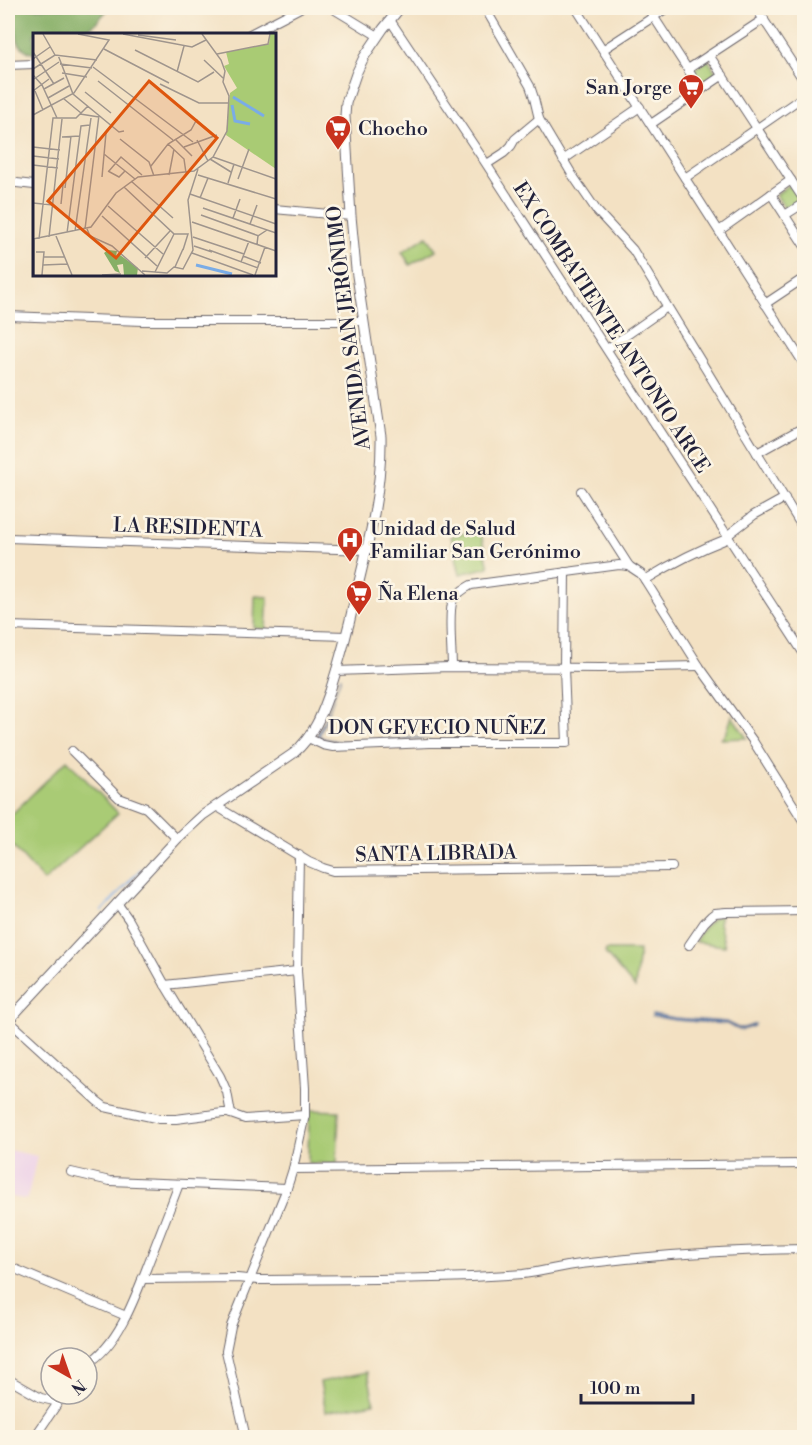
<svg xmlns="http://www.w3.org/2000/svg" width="812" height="1445" font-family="'Libre Bodoni',serif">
<rect width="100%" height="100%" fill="#fcf5e5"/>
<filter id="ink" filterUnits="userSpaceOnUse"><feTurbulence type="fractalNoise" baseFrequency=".0167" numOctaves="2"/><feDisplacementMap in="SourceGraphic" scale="12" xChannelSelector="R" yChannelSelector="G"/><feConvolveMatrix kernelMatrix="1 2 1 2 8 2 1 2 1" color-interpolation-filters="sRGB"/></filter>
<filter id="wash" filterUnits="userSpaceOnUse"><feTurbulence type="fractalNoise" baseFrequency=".008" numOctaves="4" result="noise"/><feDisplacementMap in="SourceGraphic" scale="24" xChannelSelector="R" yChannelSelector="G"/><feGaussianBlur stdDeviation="1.35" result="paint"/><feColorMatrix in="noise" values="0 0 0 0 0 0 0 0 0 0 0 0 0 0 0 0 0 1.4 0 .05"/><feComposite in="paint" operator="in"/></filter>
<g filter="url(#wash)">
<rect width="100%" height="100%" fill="#f3e1c3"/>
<polygon fill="#edd1e9" points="8,1150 37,1156 27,1200 8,1196"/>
<g fill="#a9cb74" stroke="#667658" stroke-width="1.5">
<polygon points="708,60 718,75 702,85 692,70"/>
<polygon points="789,185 801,201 787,211 776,195"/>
<polygon points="427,236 436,250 410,265 402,252"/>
<polygon points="480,530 489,567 460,574 451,536"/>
<polygon points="255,596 268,597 266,629 254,628"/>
<polygon points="732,716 747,738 721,739 727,731"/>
<polygon points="67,760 118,813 44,881 8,841 8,818"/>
<path d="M721 915 719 923 725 946 695 942C702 930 708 919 721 915Z"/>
<polygon points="607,950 639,950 635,988 605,953 606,950"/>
<polygon points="309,1110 339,1111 337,1164 308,1163"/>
<polygon points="368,1372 374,1403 326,1412 320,1382"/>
</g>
<path fill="#86af66" stroke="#546850" stroke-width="1.5" d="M8 8H109L95 24 81 34H34V54C14 47 17 36 14 18L8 15Z"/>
<g fill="#7aace6" stroke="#4e6790" stroke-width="1.5">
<path d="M341 676 329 710 319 736C344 750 399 733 429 738L336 742 320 737 317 735 329 710Z"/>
<polygon points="652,1014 675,1018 726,1022 738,1028 744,1028 755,1024 754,1026 742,1030 734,1028 727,1024 675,1020 652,1016"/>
</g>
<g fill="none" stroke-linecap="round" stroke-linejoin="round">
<polyline stroke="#7aace6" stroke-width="2" points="102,911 141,869"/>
</g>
</g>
<g filter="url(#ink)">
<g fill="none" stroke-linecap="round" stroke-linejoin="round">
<g stroke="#6b656b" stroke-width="10">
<g id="minor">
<polyline points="332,8 378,36"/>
<polyline points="485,8 530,86 534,98 539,119 573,176 597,211 633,250 804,530"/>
<polyline points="576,8 804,364"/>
<polyline points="648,8 701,90"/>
<polyline points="756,8 804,81"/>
<polyline points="390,20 483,159 804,654"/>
<polyline points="250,34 300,8"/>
<polyline points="604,49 667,8"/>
<polyline points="709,55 804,200"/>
<polyline points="8,65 34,64"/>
<polyline points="688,69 764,19"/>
<polyline points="651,124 723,75"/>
<polyline points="563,160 640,107"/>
<polyline points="487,164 504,153 511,146 515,139 539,119"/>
<polyline points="685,178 804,96"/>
<polyline points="8,182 34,185"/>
<polyline points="771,194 804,245"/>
<polyline points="274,209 351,216"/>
<polyline points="785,215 804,203"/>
<polyline points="719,231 791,180"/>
<polyline points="765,304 804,278"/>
<polyline points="8,316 143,321 363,321"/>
<polyline points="607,349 667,307"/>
<polyline points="757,453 804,427"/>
<polyline points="581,491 629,566 641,574 645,580 699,666 753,741 804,822"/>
<polyline points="728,535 754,515 785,498"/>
<polyline points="8,538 367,550"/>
<path d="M645 580C674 562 698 550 729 538"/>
<polyline points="8,626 346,636"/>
<path d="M452 667C452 653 448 611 453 600 457 593 464 589 471 585L619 565 629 566"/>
<polyline points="336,671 449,667 601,668 699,666"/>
<polyline points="308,738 323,745 333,747 430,743 567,743 564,668 565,572"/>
<polyline points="72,751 119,798 146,808 177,839"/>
<polyline points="216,806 309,862 323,868 333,871 672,867"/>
<polyline points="117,903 129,920 165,985 220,1076 227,1092 231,1114"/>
<polyline points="689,945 704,923 711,916 715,913 726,912 804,911"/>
<polyline points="165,985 297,971"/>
<polyline points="8,1020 97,1101 105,1107 160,1119 176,1119 223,1113 228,1113 245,1119 305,1115"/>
<polyline points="293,1169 804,1164"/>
<polyline points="71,1172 110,1181 287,1188"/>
<polyline points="8,1266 126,1316"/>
<path d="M142 1279 237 1278 258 1280C346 1279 435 1280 523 1274 542 1272 562 1266 581 1264 655 1255 730 1250 804 1249"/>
<path d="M87 1364C121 1344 138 1289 152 1254 161 1231 170 1208 179 1184"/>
<polyline points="8,1379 41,1398 58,1402"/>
<polyline points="34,1438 64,1394"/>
<polyline points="246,1438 226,1351 231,1326 287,1188 293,1169 305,1115 305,1088 297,971 299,855"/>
</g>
</g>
<g stroke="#6b656b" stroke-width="11">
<path id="tertiary" d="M8 1021 177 839 203 815 294 753C303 745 310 736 316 725 322 714 326 702 330 691 340 660 348 630 355 598 368 545 382 492 381 436L356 269 351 216 345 116 346 103 356 74 364 57 383 29 400 8"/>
</g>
<use href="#minor" stroke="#fff" stroke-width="8"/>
<use href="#tertiary" stroke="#fff" stroke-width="9"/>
</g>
</g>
<defs>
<g id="supermarket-pin" transform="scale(1.35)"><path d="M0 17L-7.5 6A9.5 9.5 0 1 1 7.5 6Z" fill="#c8321e" stroke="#fcf5e5"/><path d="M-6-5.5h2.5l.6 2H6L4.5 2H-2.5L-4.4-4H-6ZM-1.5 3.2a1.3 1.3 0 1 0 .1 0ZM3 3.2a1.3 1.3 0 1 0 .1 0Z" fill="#fff"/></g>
<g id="hospital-pin" transform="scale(1.35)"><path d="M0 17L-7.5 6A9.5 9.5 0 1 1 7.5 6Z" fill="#c8321e" stroke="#fcf5e5"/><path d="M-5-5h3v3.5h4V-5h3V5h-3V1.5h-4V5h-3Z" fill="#fff"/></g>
</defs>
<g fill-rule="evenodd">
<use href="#supermarket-pin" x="691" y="87"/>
<use href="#supermarket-pin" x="338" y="128"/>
<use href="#hospital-pin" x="350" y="540"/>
<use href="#supermarket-pin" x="359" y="593"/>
</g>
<g text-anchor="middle" stroke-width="5" stroke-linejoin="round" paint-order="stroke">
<g font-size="20" fill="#22223b" stroke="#fcf5e5" text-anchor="start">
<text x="672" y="94" text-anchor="end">San Jorge</text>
<text x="358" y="135">Chocho</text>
<text x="370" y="535">Unidad de Salud<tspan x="370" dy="23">Familiar San Gerónimo</tspan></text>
<text x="378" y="600">Ña Elena</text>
</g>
<g font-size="20" fill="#22223b" stroke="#fcf5e5">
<text transform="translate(612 327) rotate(57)" y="7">EX COMBATIENTE ANTONIO ARCE</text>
<text transform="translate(348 328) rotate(-97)" y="7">AVENIDA SAN JERÓNIMO</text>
<text transform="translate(188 527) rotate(2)" y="7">LA RESIDENTA</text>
<text x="437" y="734">DON GEVECIO NUÑEZ</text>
<text transform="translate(436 853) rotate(-1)" y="7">SANTA LIBRADA</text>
</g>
</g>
<g transform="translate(33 33)">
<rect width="243" height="243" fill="#f3e1c3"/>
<path d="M237 1H243V136L193 102 197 60 204 55 191 33 196 31 193 19 236 11Z" fill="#a9cb74"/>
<path d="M75 217 84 218 83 223 87 222 105 235 104 242H91L90 231 84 232 87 240 82 238 71 220Z" fill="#86af66"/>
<path fill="none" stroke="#7aace6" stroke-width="3" d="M200 64 231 83M199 72 202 88 217 91M163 232 199 241"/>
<path fill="none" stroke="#9f958d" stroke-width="1.5" d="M10 1 22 22M90 1 159 14 173 7M105 2 143 7M71 16 136 50M102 17 165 49 181 39M0 19 21 51M184 21 235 11 237 1M25 22 40 61 86 99 91 98M0 26 17 14M171 27 190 45M27 31 59 35M60 34 160 109M0 36 22 22 64 27M144 39 151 13M29 40 54 44M0 42 9 52 24 85M1 46 26 29M65 48 140 107M127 51 166 70H196M11 56 31 45M0 58 16 46M2 58 10 77M52 59 78 80M15 65 36 53M31 66 48 80M47 81 66 84M0 82 41 60 76 7 45 1M29 104 47 103M87 106 116 129 121 143M142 106 159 123M164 107 175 128M135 111 151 126 153 140M0 114 27 117M151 114 184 102M71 121 102 146M0 123 26 126M180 124 243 146M177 126 198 139M0 132 25 135M118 133 135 111 158 97 164 86M75 138 86 144 92 138M76 138 88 124 109 142M136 142 141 116M165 142 243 166M69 144 73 100M205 146 216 116M98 148 140 185M195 150 201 131M91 154 141 201 122 239 109 238M32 155 38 103M157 161 243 191M167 165 175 145M0 170 20 172M28 171 30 152M75 173 130 221M170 175 243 200M168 182 226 203M69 183 124 233M200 185 207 166M159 189 243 218M217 191 224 172M52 196 66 82M54 196 57 203 79 213 112 242M42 198 58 85M34 200 48 93 57 92M141 201H155L150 217M23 203 39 242M16 204 29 86M160 204 211 221M0 206 58 194 83 160 105 144 161 138 180 124 194 98 196 63 190 49 192 38 188 27 169 1M6 206 20 85H43L55 73M224 211 225 203 234 197M161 213 179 219M176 217 225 235M3 219H11L9 242M159 220 220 242M210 223 228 230M11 224H31M112 225 137 198M208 229 216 208M10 232 34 231M142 234 150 216M122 239 134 240 141 234 150 236 160 217 155 167 165 136M1 242V206M69 242 88 241M222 242 232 214"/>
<path fill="#de560e" fill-opacity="0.15" stroke="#de560e" stroke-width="3" d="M116 48 184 105 83 225 15 168Z"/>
<rect width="243" height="243" fill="none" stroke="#22223b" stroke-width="3"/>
</g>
<rect width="812" height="1445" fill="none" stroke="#fcf5e5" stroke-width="30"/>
<g transform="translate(69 1376) rotate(140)"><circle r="28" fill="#fcf5e5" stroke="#a5a1a1" stroke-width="1.5"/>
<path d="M0-4.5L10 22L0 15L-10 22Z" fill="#c8321e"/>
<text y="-9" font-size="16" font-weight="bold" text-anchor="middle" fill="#22223b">N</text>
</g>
<path d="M581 1394v9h112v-9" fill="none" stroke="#22223b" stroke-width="3"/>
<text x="590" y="1394" font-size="18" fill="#22223b" stroke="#fcf5e5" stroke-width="4.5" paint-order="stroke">100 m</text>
</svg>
